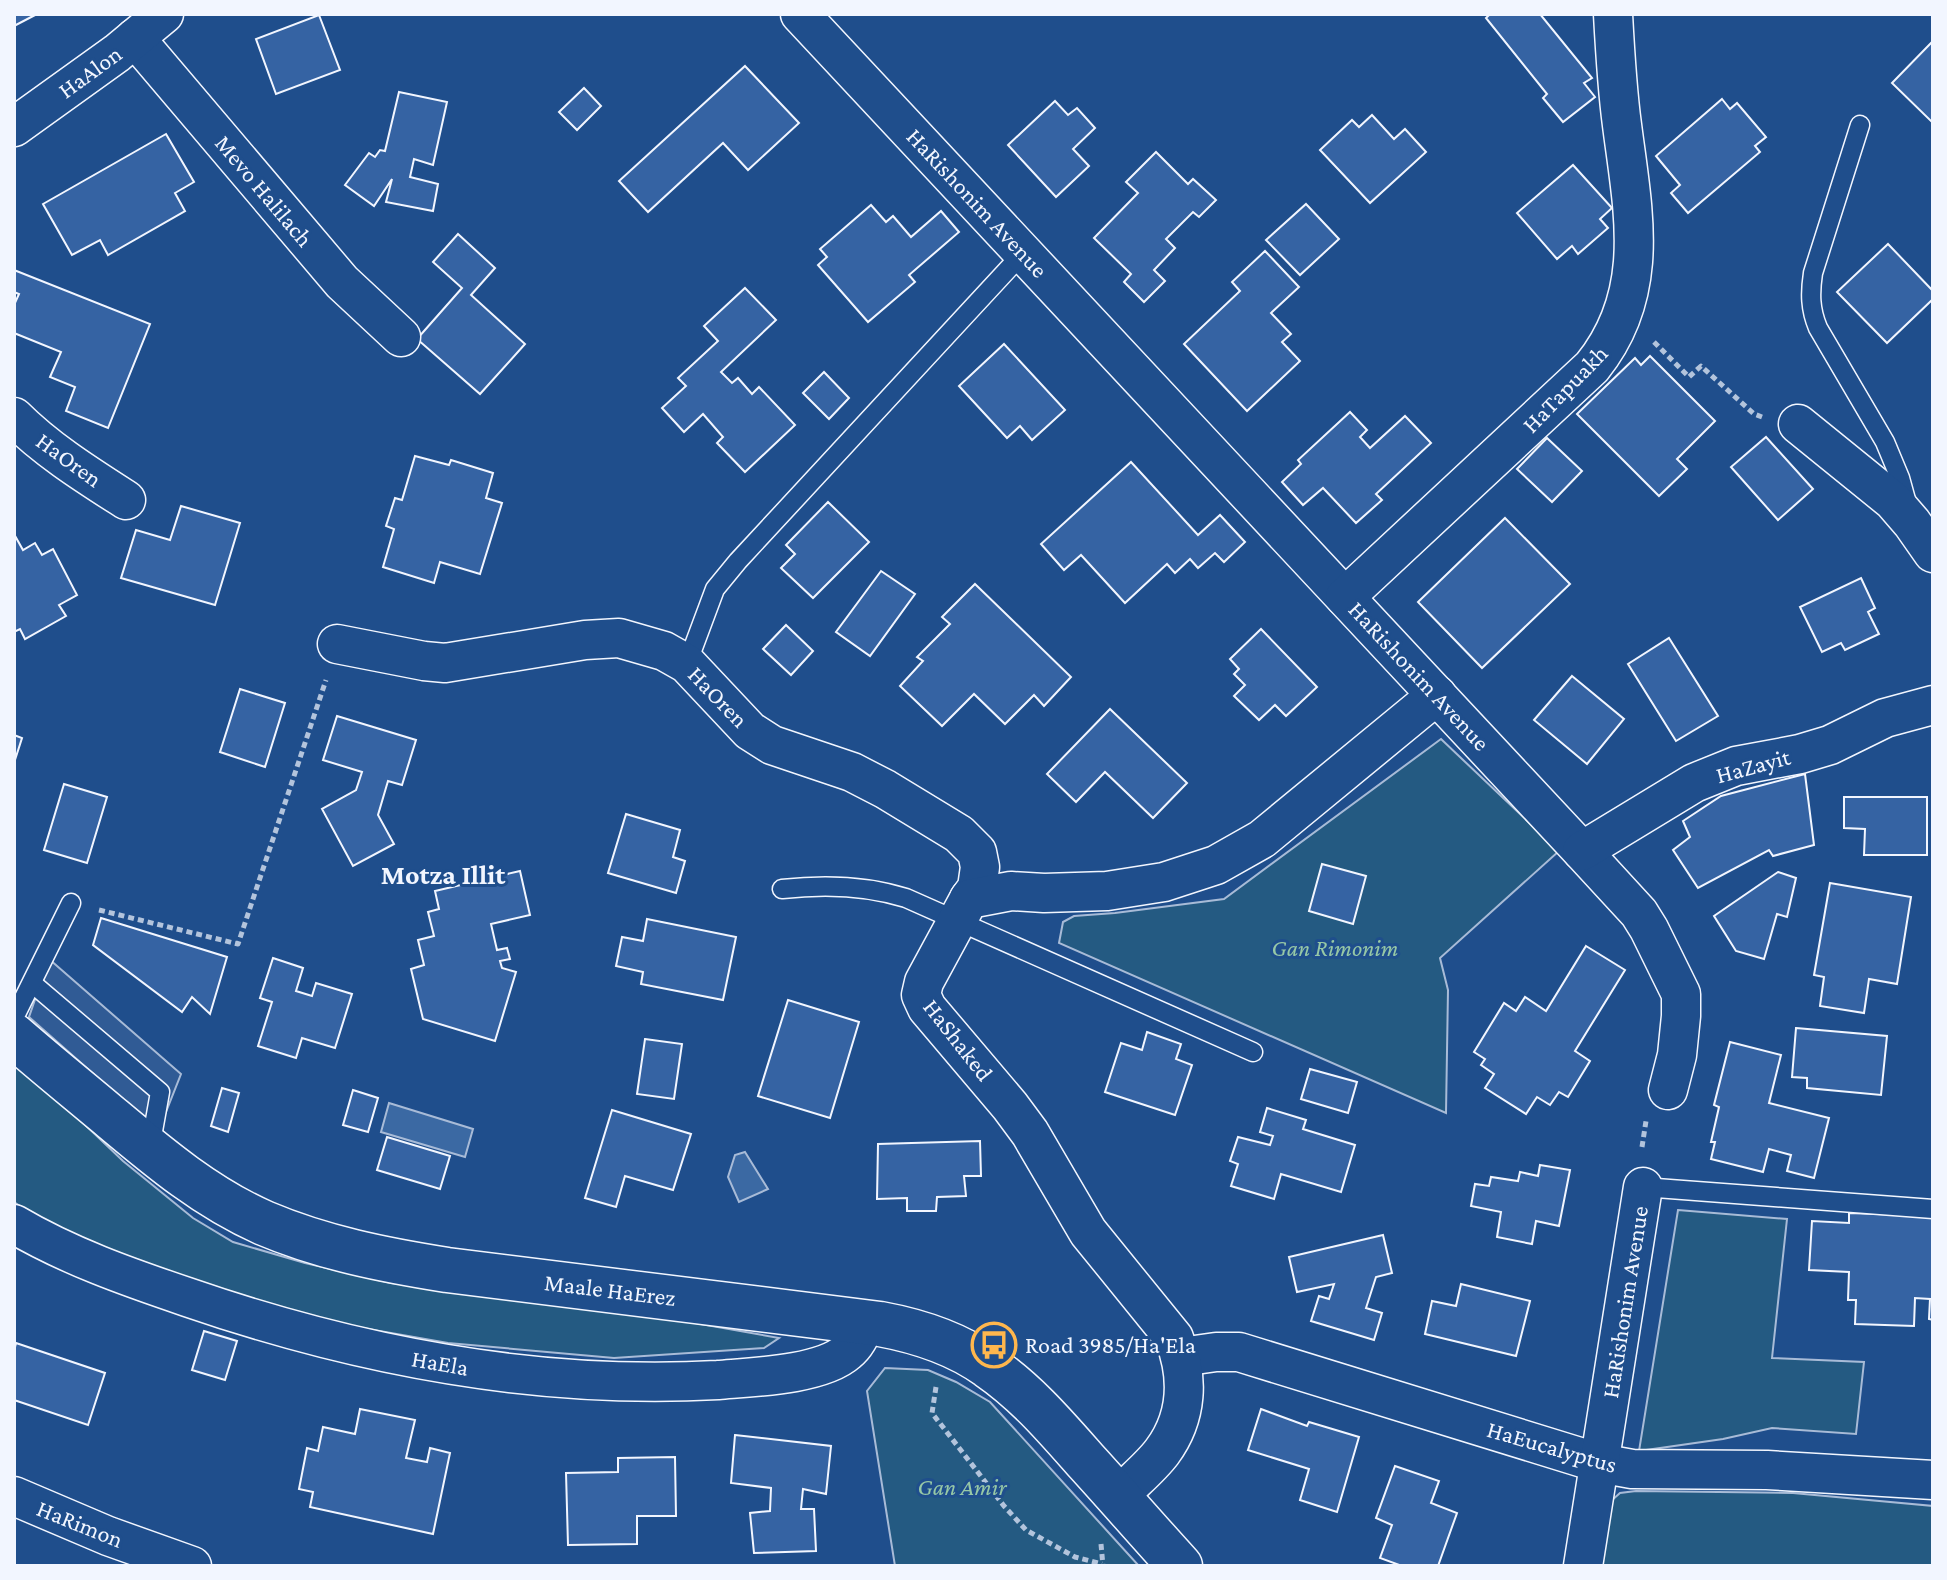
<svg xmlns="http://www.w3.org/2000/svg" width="1947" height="1580" font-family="'Crimson Pro',serif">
<rect width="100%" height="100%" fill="#1f4e8c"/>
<g fill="#245a82" stroke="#a8bbd7" stroke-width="2">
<polygon points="1441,739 1559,851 1440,958 1448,990 1446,1113 1059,943 1063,922 1074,916 1115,913 1224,899"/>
<polygon points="14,1057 123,1161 193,1218 233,1242 305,1263 391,1283 633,1312 779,1338 764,1348 614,1358 448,1343 311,1319 148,1269 38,1218 14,1202"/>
<polygon points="1678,1210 1787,1219 1772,1358 1864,1362 1856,1434 1772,1428 1723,1439 1639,1451"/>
<polygon points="885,1368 928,1370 956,1382 990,1402 1139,1566 895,1566 867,1391"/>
<polygon points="1636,1491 1793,1493 1933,1506 1933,1566 1602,1566 1611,1501 1620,1493"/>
</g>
<polygon fill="#305b95" stroke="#a8bbd7" stroke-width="2" points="49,959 181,1074 162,1122 140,1115 29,1017"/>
<g fill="#3b69a3" stroke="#a8bbd7" stroke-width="2">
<polygon points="389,1103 473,1129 465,1157 381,1132"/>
<polygon points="745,1152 768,1189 739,1202 728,1177 735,1155"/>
</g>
<g fill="#3563a3" stroke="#f2f6ff" stroke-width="2">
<polygon points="14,14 37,14 14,26"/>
<polygon points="1490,14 1540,14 1592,78 1584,83 1595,97 1563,122 1543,98 1547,94 1486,18"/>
<polygon points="319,15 340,70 276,94 256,39"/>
<polygon points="1932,42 1933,43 1933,123 1892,83"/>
<polygon points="745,66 799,123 748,170 723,143 648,212 619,181"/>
<polygon points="584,88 601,106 577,130 559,112"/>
<polygon points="399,92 447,102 433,165 414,159 410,177 438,184 433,211 386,202 392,179 374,206 345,185 369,153 375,157 380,150 385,151"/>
<polygon points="1722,99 1730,109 1737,103 1766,137 1755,146 1760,152 1688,213 1671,193 1680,185 1656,156"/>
<polygon points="1055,101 1068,115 1077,108 1095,128 1073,149 1089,166 1056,197 1008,145"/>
<polygon points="1372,115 1394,139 1405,129 1426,152 1370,203 1320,150 1352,120 1359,127"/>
<polygon points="166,134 194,182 175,193 185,211 108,255 100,240 72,255 43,204"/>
<polygon points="1156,152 1188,184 1193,179 1216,200 1199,217 1193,212 1166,239 1175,248 1154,270 1165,281 1144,302 1124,282 1131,274 1094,238 1138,193 1126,182"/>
<polygon points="1573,165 1612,208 1600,219 1608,228 1578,254 1572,246 1557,259 1517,213"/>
<polygon points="1306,204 1339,239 1300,275 1266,240"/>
<polygon points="871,205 886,222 893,216 911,237 941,211 959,232 909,275 915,282 868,322 818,265 827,257 820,249"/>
<polygon points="458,234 495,268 471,295 525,344 480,394 417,339 462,288 433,262"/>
<polygon points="1888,244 1933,291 1933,299 1887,343 1837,292"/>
<polygon points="1265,251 1299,287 1271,313 1291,334 1282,342 1300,361 1247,411 1184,344 1240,291 1232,282"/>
<polygon points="14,270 150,324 108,428 66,411 75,387 50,377 61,352 14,333 14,305 19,294 14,292"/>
<polygon points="745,288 776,320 721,372 732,383 738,378 752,394 759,387 795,425 745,472 717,443 723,437 703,414 684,432 662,408 686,386 678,378 718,341 704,326"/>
<polygon points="1004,344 1065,410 1032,440 1020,426 1007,438 959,386"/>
<polygon points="1650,356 1715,421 1677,459 1687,469 1659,496 1577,414 1635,358 1641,365"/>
<polygon points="824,372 849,398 829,419 803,393"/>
<polygon points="1350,412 1367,430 1360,437 1370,448 1405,416 1431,443 1376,494 1382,500 1356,523 1323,488 1303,505 1282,482 1301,464 1298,460"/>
<polygon points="1766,437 1813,489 1778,520 1731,467"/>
<polygon points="1547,438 1582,471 1552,502 1517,469"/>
<polygon points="415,456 449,465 451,460 493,473 486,498 502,503 480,574 440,562 434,583 383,567 394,529 386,526 395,498 402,500"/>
<polygon points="1131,462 1198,535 1220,515 1245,542 1224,562 1215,553 1198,568 1190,559 1175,573 1167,564 1125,603 1081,555 1064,570 1041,544"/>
<polygon points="828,502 869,542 813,598 781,568 795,554 786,545"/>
<polygon points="181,506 240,523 215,605 121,578 136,530 170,540"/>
<polygon points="1505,518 1570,584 1482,668 1418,602"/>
<polygon points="14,534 23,550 35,543 42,555 53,549 77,595 59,605 66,616 25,639 20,629 14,632"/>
<polygon points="881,571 915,594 870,656 836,632"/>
<polygon points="1861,578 1875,608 1868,612 1879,634 1845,650 1841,643 1822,652 1800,607"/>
<polygon points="975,584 1071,677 1044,706 1034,695 1005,724 974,694 942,726 900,686 923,661 917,657 950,624 942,617"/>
<polygon points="786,625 813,651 791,675 763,649"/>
<polygon points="1261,629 1317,687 1286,716 1275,705 1259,720 1234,696 1245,685 1234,674 1239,669 1230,659"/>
<polygon points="1669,638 1718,716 1676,741 1628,664"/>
<polygon points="1572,676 1624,719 1587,764 1534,720"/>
<polygon points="240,689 285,703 265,767 220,752"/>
<polygon points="1110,709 1187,783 1153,818 1105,772 1076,802 1047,774"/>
<polygon points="337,716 416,740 402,785 388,781 378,815 394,844 353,866 322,809 356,790 362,772 323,760"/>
<polygon points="14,735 22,738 14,763"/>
<polygon points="1805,774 1814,845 1773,856 1769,850 1698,888 1673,850 1690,837 1683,821 1721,796"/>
<polygon points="64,784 107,797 87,863 44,850"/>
<polygon points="1844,797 1927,797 1927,855 1864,855 1865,829 1844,828"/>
<polygon points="626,814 680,830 673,857 685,861 676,893 608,873"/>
<polygon points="1322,864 1366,876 1353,924 1309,911"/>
<polygon points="520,871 530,915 491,924 497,950 507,948 510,959 500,961 502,968 516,972 495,1041 423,1019 411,969 424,965 418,940 434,936 428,912 439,909 435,891"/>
<polygon points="1778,872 1796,878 1787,917 1777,914 1764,959 1736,951 1714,916"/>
<polygon points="1830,883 1911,897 1897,984 1869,979 1864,1013 1820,1006 1824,977 1814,975"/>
<polygon points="101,918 227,957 210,1014 192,997 182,1012 93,945"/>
<polygon points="647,919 736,937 723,1000 641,984 643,972 616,966 622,937 643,941"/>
<polygon points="1586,946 1625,970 1575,1051 1590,1061 1568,1097 1559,1092 1550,1105 1537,1097 1526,1114 1485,1088 1494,1074 1481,1065 1485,1059 1474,1052 1504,1003 1516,1011 1525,997 1546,1011"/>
<polygon points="273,958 303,968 296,991 312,996 316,983 352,994 335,1048 302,1038 296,1058 258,1046 272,1002 260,998"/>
<polygon points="788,1000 859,1022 830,1118 758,1096"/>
<polygon points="1796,1028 1887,1036 1881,1095 1807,1088 1807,1078 1792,1077"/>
<polygon points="1147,1032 1181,1044 1176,1059 1192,1065 1175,1115 1105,1092 1121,1043 1142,1050"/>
<polygon points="645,1039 682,1044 674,1099 637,1094"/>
<polygon points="1730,1042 1781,1055 1769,1103 1829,1118 1814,1178 1787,1171 1791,1155 1769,1149 1763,1172 1711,1159 1715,1142 1711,1142 1719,1107 1714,1105"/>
<polygon points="1310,1069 1357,1082 1348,1113 1301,1099"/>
<polygon points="222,1088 239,1093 228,1132 211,1126"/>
<polygon points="353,1090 378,1098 368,1132 343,1125"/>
<polygon points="1267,1108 1306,1120 1303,1129 1355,1145 1341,1192 1281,1174 1274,1199 1231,1186 1238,1164 1230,1161 1238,1137 1270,1145 1273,1136 1260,1132"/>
<polygon points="612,1110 691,1134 673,1190 625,1176 616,1207 585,1198"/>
<polygon points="387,1137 450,1156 440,1189 377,1170"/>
<polygon points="980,1141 981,1176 964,1176 966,1196 937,1197 936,1211 907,1211 907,1198 877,1199 878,1144"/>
<polygon points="1540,1165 1570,1170 1559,1226 1536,1221 1532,1244 1497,1237 1501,1212 1471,1206 1475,1184 1489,1186 1491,1177 1518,1181 1520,1172 1538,1176"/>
<polygon points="1849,1213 1933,1216 1933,1320 1929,1319 1930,1299 1915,1298 1914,1326 1855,1324 1856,1300 1848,1300 1849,1272 1809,1270 1812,1221 1849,1223"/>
<polygon points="1383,1235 1392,1273 1376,1277 1366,1308 1382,1313 1374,1340 1311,1321 1319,1296 1329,1299 1334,1284 1297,1292 1289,1257"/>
<polygon points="1461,1284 1530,1301 1516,1356 1425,1334 1432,1301 1456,1306"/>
<polygon points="204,1331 237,1341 225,1380 192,1370"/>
<polygon points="16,1343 105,1373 88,1425 14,1400 14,1351"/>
<polygon points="360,1409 415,1420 406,1458 427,1462 430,1448 450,1453 433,1534 310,1507 313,1492 299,1489 307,1448 318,1451 323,1427 355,1434"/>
<polygon points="1261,1409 1307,1426 1309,1422 1359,1437 1337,1512 1300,1500 1309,1469 1248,1450"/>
<polygon points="735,1435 831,1446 826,1494 803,1489 801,1509 814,1509 816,1551 754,1553 750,1513 770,1511 771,1488 731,1483"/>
<polygon points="675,1457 676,1516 637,1516 637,1544 568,1545 566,1473 618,1472 618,1458"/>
<polygon points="1395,1466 1439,1481 1431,1503 1457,1513 1438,1566 1402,1566 1380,1558 1392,1525 1376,1518"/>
</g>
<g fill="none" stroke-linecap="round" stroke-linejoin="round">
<g stroke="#f2f6ff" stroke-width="21">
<g id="lane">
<path d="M1860 125 1813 273C1810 293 1810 309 1818 328L1885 442 1900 478 1908 507"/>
<polyline points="687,664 715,589 738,561 1023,253"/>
<path d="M782 889C825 884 865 885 906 898L1253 1052"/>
<polyline points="32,983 160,1092 150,1148"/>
<polyline points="14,1018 71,903"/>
<polyline points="1643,1187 1933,1209"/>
</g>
</g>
<g stroke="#f2f6ff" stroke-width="41">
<g id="street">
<polyline points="800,14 1582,851 1639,913 1649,929 1681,994 1681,1016 1677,1055 1668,1090"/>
<polyline points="135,38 342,282 401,337"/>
<polyline points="14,127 117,53 164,14"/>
<path d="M14 417C47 450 87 475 126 500"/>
<polyline points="1798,424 1893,501 1912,523 1933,553"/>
<path d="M1345 597 1592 367C1652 293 1633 211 1622 125 1617 88 1615 51 1613 14"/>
<polyline points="337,644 424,661 445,663 585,640 619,638 664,651 687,664 750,731 772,745 852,772 885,789 959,834 977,852 980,867 977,888 969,899"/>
<polyline points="1582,851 1694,783 1736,766 1800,754 1830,745 1885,718 1933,705"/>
<path d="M14 1224C68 1256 128 1277 187 1297 358 1356 537 1390 718 1380 753 1377 821 1375 847 1352 857 1344 861 1333 866 1322"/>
<polyline points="1181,1357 1216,1352 1239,1352 1599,1463 1632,1469 1767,1470 1933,1480"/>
<polyline points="14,1496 108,1536 192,1566"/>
<path d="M1118 1497C1132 1482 1150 1468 1162 1452 1188 1417 1189 1377 1174 1338L1088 1232 1030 1133 1010 1106 927 1008 921 995 924 982 969 899 1011 891 1044 893 1107 891 1164 882 1216 865 1262 839 1437 695"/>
<polyline points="1583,1566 1643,1187"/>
</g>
</g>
<g stroke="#f2f6ff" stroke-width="47">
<path id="secondary" d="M14 1036C45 1063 77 1089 108 1115 157 1156 205 1197 264 1223 323 1248 384 1260 447 1270L880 1324C918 1331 956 1343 988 1366 1026 1392 1055 1426 1085 1460 1117 1495 1148 1531 1180 1566"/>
</g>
<g stroke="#b3c4dc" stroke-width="5" stroke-dasharray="6 4" stroke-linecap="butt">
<polyline points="1654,342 1689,377 1701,366 1754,414 1762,417"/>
<polyline points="99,910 238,944 326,680"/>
<polyline points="1642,1147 1646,1121"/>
<polyline points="936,1387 932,1413 1004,1506 1026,1530 1075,1557 1102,1564"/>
<polyline points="1101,1544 1103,1566"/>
</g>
<use href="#lane" stroke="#1f4e8c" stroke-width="18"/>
<use href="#street" stroke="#1f4e8c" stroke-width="38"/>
<use href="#secondary" stroke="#1f4e8c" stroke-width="44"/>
</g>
<defs>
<g id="bus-ring" transform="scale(2.3)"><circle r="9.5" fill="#1f4e8c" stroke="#ffb74d" stroke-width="1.5"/><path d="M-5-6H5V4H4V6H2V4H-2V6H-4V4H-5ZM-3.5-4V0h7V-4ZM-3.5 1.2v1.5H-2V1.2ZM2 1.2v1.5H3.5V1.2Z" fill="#ffb74d"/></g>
</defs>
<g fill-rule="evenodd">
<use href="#bus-ring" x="994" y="1345"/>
</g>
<g text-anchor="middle" stroke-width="6" stroke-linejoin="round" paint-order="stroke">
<g font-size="24" fill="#f2f6ff" stroke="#1f4e8c">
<text transform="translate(90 72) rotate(-36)" y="8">HaAlon</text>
<text transform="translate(264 191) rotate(50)" y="8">Mevo Halilach</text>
<text transform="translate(977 203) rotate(47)" y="8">HaRishonim Avenue</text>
<text transform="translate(1565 389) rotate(-46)" y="8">HaTapuakh</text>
<text transform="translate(69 460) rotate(36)" y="8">HaOren</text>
<text transform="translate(1419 676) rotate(47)" y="8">HaRishonim Avenue</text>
<text transform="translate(718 697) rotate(46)" y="8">HaOren</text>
<text transform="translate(1753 766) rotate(-15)" y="8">HaZayit</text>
<text transform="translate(958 1040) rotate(52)" y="8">HaShaked</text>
<text transform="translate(610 1290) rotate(7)" y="8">Maale HaErez</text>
<text transform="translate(1625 1302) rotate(-81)" y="8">HaRishonim Avenue</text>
<text transform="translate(440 1363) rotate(10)" y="8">HaEla</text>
<text transform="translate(1552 1447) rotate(16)" y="8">HaEucalyptus</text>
<text transform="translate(80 1524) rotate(22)" y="8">HaRimon</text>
</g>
<g font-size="24" font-style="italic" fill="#97c8a6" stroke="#1f4e8c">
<text x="1335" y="956">Gan Rimonim</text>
<text x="962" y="1495">Gan Amir</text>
</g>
<g font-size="24" fill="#f2f6ff" stroke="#1f4e8c" text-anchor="start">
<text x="1025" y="1353">Road 3985/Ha'Ela</text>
</g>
<g font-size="28" font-weight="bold" fill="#f2f6ff" stroke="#1f4e8c">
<text x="443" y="884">Motza Illit</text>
</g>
</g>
<rect width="1947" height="1580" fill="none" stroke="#f2f6ff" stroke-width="32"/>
</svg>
